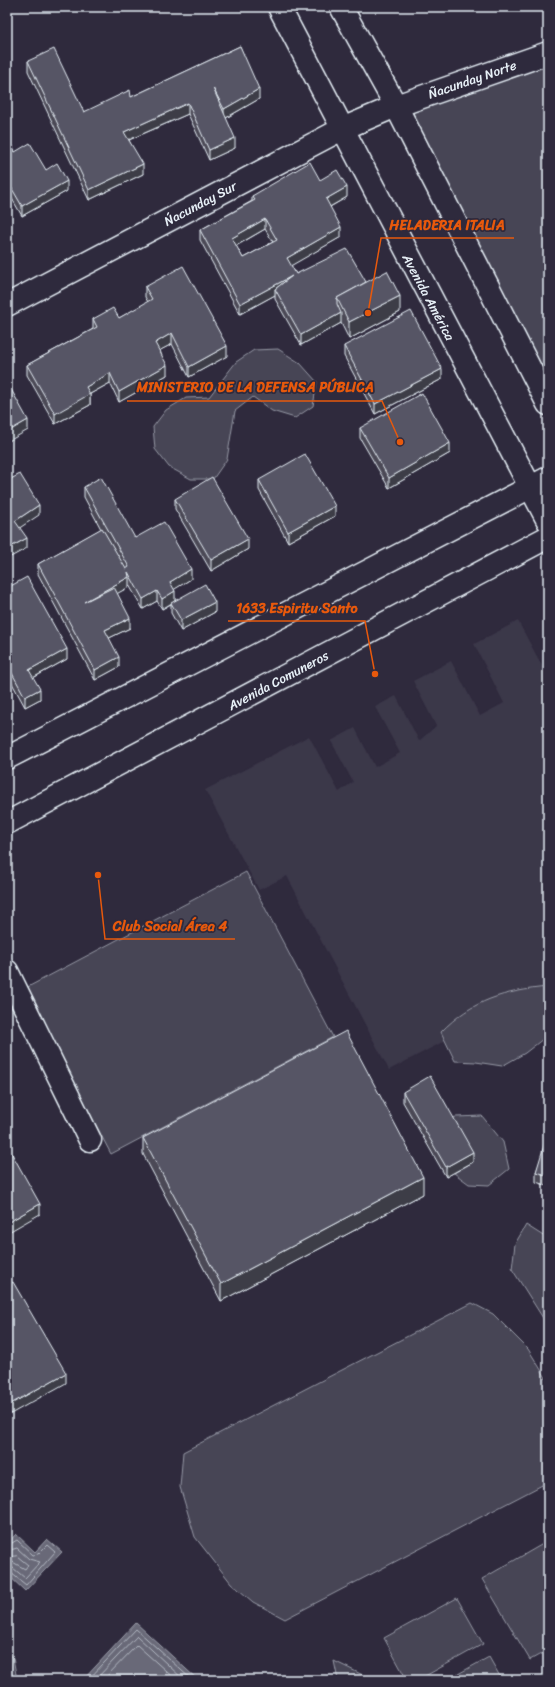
<svg xmlns="http://www.w3.org/2000/svg" width="555" height="1687" font-family="Sriracha,sans-serif">
<rect width="100%" height="100%" fill="#2f2a3d"/>
<filter id="ink" filterUnits="userSpaceOnUse"><feTurbulence type="fractalNoise" baseFrequency=".025" numOctaves="2"/><feDisplacementMap in="SourceGraphic" scale="8" xChannelSelector="R" yChannelSelector="G"/><feConvolveMatrix kernelMatrix="1 2 1 2 8 2 1 2 1" color-interpolation-filters="sRGB"/></filter>
<g filter="url(#ink)">
<polygon fill="#3b3749" points="518,621 548,677 548,987 389,1070 287,876 259,890 205,790 309,736 339,792 353,782 331,741 355,728 375,767 400,753 375,707 396,696 419,741 436,726 413,681 451,661 480,716 504,703 474,644"/>
<g fill="#464455" stroke="#979aa6">
<polygon points="548,61 548,380 407,108"/>
<polygon points="278,349 300,363 317,382 313,406 295,418 272,411 253,397 235,411 227,459 213,479 191,479 169,467 155,449 153,427 166,410 186,398 209,397 236,362 254,350"/>
<polygon points="246,872 333,1037 111,1154 24,989"/>
<path d="M548 987V1035L525 1053 502 1066 476 1062 455 1061 441 1032C472 1000 505 991 548 987Z"/>
<polygon points="482,1116 503,1142 509,1169 489,1185 469,1184 454,1173 473,1162 449,1119 456,1117"/>
<polygon points="526,1225 548,1239 548,1326 512,1269 515,1244"/>
<polygon points="472,1303 493,1314 528,1349 548,1381 548,1482 285,1619 253,1602 231,1583 195,1537 180,1487 183,1452"/>
<polygon points="548,1541 548,1650 530,1660 482,1579"/>
<polygon points="457,1598 483,1644 418,1680 407,1680 384,1638"/>
<polygon points="7,1650 13,1658 17,1680 7,1680"/>
<polygon points="489,1657 502,1680 447,1680"/>
<polygon points="334,1661 373,1680 338,1680"/>
</g>
<g fill="#696978" stroke="#9c9fab">
<polygon points="16,1534 35,1552 47,1539 62,1552 25,1591 7,1574 7,1544"/>
<polygon points="136,1623 198,1680 83,1680"/>
</g>
<g fill="none" stroke-linecap="round" stroke-linejoin="round">
<g stroke="#b5bbc5" stroke-width="1">
<polyline points="7,1546 17,1540 33,1555 38,1554 47,1545 55,1552 26,1585 11,1573 7,1572"/>
<polyline points="7,1551 17,1548 29,1559 40,1562 25,1578 13,1568 7,1567"/>
<polygon points="17,1556 28,1565 25,1569 9,1560 10,1557"/>
<polyline points="88,1680 136,1629 192,1680"/>
<polyline points="95,1680 137,1636 184,1680"/>
<polyline points="103,1680 137,1645 176,1680"/>
</g>
<g stroke="#e8f1f8" stroke-width="25">
<g id="minor">
<polyline points="7,305 342,129 396,106 548,53"/>
<polyline points="7,758 548,478"/>
<polyline points="7,823 548,537"/>
<polyline points="7,971 90,1140"/>
</g>
</g>
<g stroke="#e8f1f8" stroke-width="25">
<g id="major">
<polyline points="279,7 548,521"/>
<polyline points="341,7 396,106 548,404"/>
</g>
</g>
<use href="#minor" stroke="#2f2a3d" stroke-width="22"/>
<use href="#major" stroke="#2f2a3d" stroke-width="22"/>
</g>
<g fill="#4b4957" stroke="#e8f1f8" fill-rule="evenodd">
<polygon points="240,46 259,99 226,118 235,148 209,160 188,114 129,140 143,174 89,200 28,71 28,61 84,112 131,97"/>
<polygon points="7,137 15,152 46,170 67,191 22,216 7,190"/>
<path d="M320 180 347 197 330 207 341 237 291 265 296 274 366 282 400 312 349 339 341 323 301 345 275 299V295L240 314 200 240V230L252 201V196ZM265 229 273 242 243 258 236 246Z"/>
<polygon points="145,287 227,356 189,377 172,344 160,350 167,375 119,402 110,383 90,394 90,405 55,424 27,375 27,365 93,329 93,319 119,318 148,302 145,297"/>
<polygon points="344,346 442,379 375,414 344,356"/>
<polygon points="360,428 450,453 389,488 360,438"/>
<polygon points="259,480 335,516 288,542 259,490"/>
<polygon points="84,487 135,538 191,579 174,589 175,601 215,612 181,631 171,613 171,604 162,609 157,601 143,609 129,585 129,587 117,593 130,628 109,638 119,667 95,680 38,574 38,564 101,529 84,497"/>
<polygon points="175,499 248,549 211,571 175,509"/>
<polygon points="7,588 67,659 33,678 40,699 25,707 7,674"/>
<polygon points="403,1092 473,1162 446,1177 403,1102"/>
<polygon points="143,1138 423,1194 221,1301 143,1154"/>
<polygon points="548,1140 548,1186 536,1182 536,1172"/>
<polygon points="548,1197 548,1210 547,1210 547,1200"/>
</g>
<g fill="#3d3c47" stroke="#e8f1f8">
<polygon points="7,7 11,7 7,9"/>
<polygon points="259,89 259,99 224,119 224,109"/>
<polygon points="188,103 188,114 124,142 124,132"/>
<polygon points="235,138 235,148 209,160 209,150"/>
<polygon points="143,164 143,174 89,200 89,190"/>
<polygon points="67,181 67,191 22,216 22,206"/>
<polygon points="347,187 347,197 326,209 326,199"/>
<polygon points="265,219 265,229 232,248 232,238"/>
<polygon points="341,227 341,237 287,268 287,258"/>
<polygon points="292,276 275,289 275,295 240,314 240,304"/>
<polygon points="400,296 400,312 349,339 349,322"/>
<polygon points="341,313 341,323 301,345 301,335"/>
<polygon points="172,333 172,344 155,353 155,343"/>
<polygon points="227,346 227,356 189,377 189,367"/>
<polygon points="167,365 167,375 119,402 119,392"/>
<polygon points="442,369 442,379 375,414 375,404"/>
<polygon points="110,373 110,383 90,394 90,405 55,424 55,414 86,387"/>
<polygon points="28,420 28,430 7,442 7,432"/>
<polygon points="450,443 450,453 389,488 389,478"/>
<polygon points="39,505 39,515 15,531 15,521"/>
<polygon points="335,506 335,516 288,542 288,532"/>
<polygon points="27,538 27,548 7,559 7,549"/>
<polygon points="248,539 248,549 211,571 211,560"/>
<polygon points="191,569 191,579 170,592 170,582"/>
<polygon points="129,577 129,587 84,612 84,602"/>
<polygon points="157,591 157,601 143,609 143,599"/>
<polygon points="175,591 175,601 162,609 162,599"/>
<polygon points="215,602 215,612 181,631 181,620"/>
<polygon points="130,618 130,628 105,640 105,630"/>
<polygon points="67,649 67,659 29,680 29,670"/>
<polygon points="119,657 119,667 95,680 95,670"/>
<polygon points="40,689 40,699 25,707 25,697"/>
<polygon points="473,1152 473,1162 446,1177 446,1167"/>
<polygon points="423,1177 423,1194 221,1301 221,1284"/>
<polygon points="40,1204 40,1214 7,1233 7,1223"/>
<polygon points="66,1373 66,1383 7,1416 7,1406"/>
</g>
<g fill="#575565" stroke="#e8f1f8" fill-rule="evenodd">
<polygon points="240,46 259,89 224,109 213,88 235,138 209,150 188,103 124,132 143,164 89,190 28,61 54,49 84,112 130,90 131,97"/>
<polygon points="7,137 15,152 30,143 46,170 57,163 67,181 22,206 7,180"/>
<path d="M310 162 320 180 337 170 347 187 326 199 341 227 287 258 296 274 347 249 366 282 337 298V304L341 313 301 335 275 289 292 276 240 304 200 230 255 200 252 196ZM265 219 277 240 243 258 232 238Z"/>
<polygon points="183,266 227,346 189,367 172,333 155,343 167,365 119,392 110,373 86,387 90,394 55,414 27,365 97,327 93,319 113,308 119,318 152,299 145,287"/>
<polygon points="387,271 400,296 349,322 337,298"/>
<polygon points="411,311 442,369 375,404 344,346"/>
<polygon points="7,382 28,420 7,432"/>
<polygon points="422,393 450,443 389,478 360,428"/>
<polygon points="305,454 335,506 288,532 259,480"/>
<polygon points="20,474 39,505 15,521 27,538 7,549 7,481"/>
<polygon points="101,477 135,538 164,522 191,569 170,582 175,591 162,599 157,591 143,599 128,572 129,577 84,602 114,587 130,618 105,630 119,657 95,670 38,564 102,528 126,569 129,567 84,487"/>
<polygon points="212,477 248,539 211,560 175,499"/>
<polygon points="27,577 67,649 29,670 40,689 25,697 7,664 7,588"/>
<polygon points="205,584 215,602 181,620 171,603"/>
<polygon points="346,1031 423,1177 221,1284 143,1138"/>
<polygon points="430,1076 473,1152 446,1167 403,1092"/>
<polygon points="546,1139 548,1140 548,1176 536,1172"/>
<polygon points="7,1145 40,1204 7,1223"/>
<polygon points="13,1282 66,1373 7,1406 7,1285"/>
</g>
</g>
<g text-anchor="middle" stroke-width="3.5" stroke-linejoin="round" paint-order="stroke">
<g font-size="13" fill="#e8f1f8" stroke="#2f2a3d">
<text transform="translate(472 79) rotate(-19)" y="5">Ñacunday Norte</text>
<text transform="translate(200 203) rotate(-28)" y="5">Ńacunday Sur</text>
<text transform="translate(429 297) rotate(62)" y="5">Avenida América</text>
<text transform="translate(278 680) rotate(-28)" y="5">Avenida Comuneros</text>
</g>
</g>
<path fill="none" stroke="#e8590c" stroke-width="1.5" d="M368 313L381 238H514M400 442L382 401H127M375 674L365 621H228M98 875L105 939H235"/>
<g fill="#e8590c" stroke="#2f2a3d" stroke-width="1.5">
<circle cx="368" cy="313" r="4"/>
<circle cx="400" cy="442" r="4"/>
<circle cx="375" cy="674" r="4"/>
<circle cx="98" cy="875" r="4"/>
</g>
<g font-size="14" text-anchor="middle" font-weight="bold" fill="#e8590c" stroke="#2f2a3d" stroke-width="3.5" stroke-linejoin="round" paint-order="stroke">
<text x="447" y="230">HELADERIA ITALIA</text>
<text x="255" y="392">MINISTERIO DE LA DEFENSA PÚBLICA</text>
<text x="297" y="613">1633 Espiritu Santo</text>
<text x="170" y="931">Club Social Área 4</text>
</g>
<rect width="555" height="1687" fill="none" stroke="#2f2a3d" stroke-width="24"/>
<rect x="12" y="12" width="531" height="1663" fill="none" stroke="#e8f1f8" stroke-width="1.5" filter="url(#ink)"/>
</svg>
